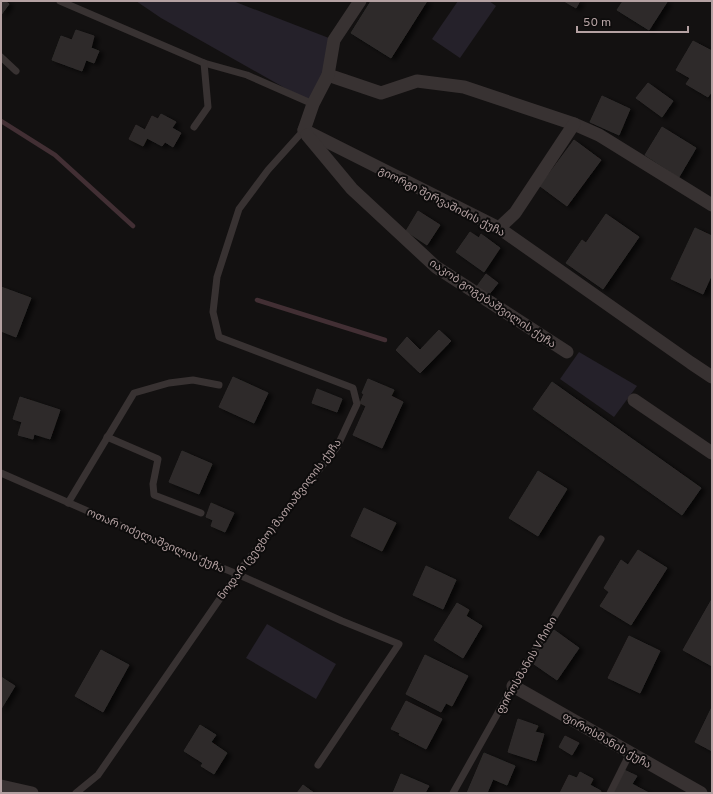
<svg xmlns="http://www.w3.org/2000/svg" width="713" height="794" font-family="Overpass,'Noto Sans Georgian',sans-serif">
<defs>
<filter id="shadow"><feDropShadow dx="4.5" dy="2.5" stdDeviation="2" flood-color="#0009"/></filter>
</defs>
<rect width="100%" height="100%" fill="#131111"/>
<g fill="#25212a">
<polygon points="136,1 233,1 334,40 313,104 161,18"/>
<polygon points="458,1 489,1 496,6 460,58 432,39"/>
<polygon points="579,352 637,386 614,417 560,379"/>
<polygon points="267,624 336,664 316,699 246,658"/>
</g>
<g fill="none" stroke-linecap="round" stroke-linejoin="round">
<g stroke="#422f34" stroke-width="4.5">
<polyline points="1,121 55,155 133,226"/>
<polyline points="257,300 385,340"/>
</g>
</g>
<g fill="#2f2c2c" stroke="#2f2c2b" filter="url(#shadow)">
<polygon points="1,1 5,1 9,4 1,15"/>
<polygon points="371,1 427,1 391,58 351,33"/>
<polygon points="564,1 580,1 576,8"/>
<polygon points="623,1 665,1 667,2 649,30 617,10"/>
<polygon points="76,30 94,36 91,48 99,51 94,63 86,60 82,71 52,60 61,36 72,40"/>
<polygon points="693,41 712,51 712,91 708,97 686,84 690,78 676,70"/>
<polygon points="648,83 673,101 662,117 636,98"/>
<polygon points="602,96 630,109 619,135 590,122"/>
<polygon points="161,114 176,122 172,128 181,133 173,147 165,142 162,146 147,138 143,146 129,139 136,125 145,130 152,116 158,119"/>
<polygon points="662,127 696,148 679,177 645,155"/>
<polygon points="574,140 601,160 567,206 540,186"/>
<polygon points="418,211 440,225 427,245 406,231"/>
<polygon points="606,214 639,237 603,289 566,263 582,240 586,243"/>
<polygon points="695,228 712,236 712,274 703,294 671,279"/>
<polygon points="470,232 479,238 481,234 500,248 484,272 456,252"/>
<polygon points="486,274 498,283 487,297 475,289"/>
<polygon points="1,287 31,298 16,337 1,331"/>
<polygon points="439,330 451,341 420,373 396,350 407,337 420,350"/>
<polygon points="233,377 268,393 254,423 219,407"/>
<polygon points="368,379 394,390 391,396 403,402 382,448 353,435 366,406 360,403 364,394 362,393"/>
<polygon points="552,382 701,488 682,515 533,409"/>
<polygon points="317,389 342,399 337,412 312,403"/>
<polygon points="20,397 60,410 50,439 34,434 33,439 18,435 22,422 13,419"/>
<polygon points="182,451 212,464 199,494 169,482"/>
<polygon points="538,471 567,489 538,536 509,518"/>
<polygon points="211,503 234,513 225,532 211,526 213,520 206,517"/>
<polygon points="364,508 396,523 382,551 351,536"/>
<polygon points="638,550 667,568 631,625 600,606 609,592 604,588 621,560 628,565"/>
<polygon points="426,566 456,580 443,609 413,595"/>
<polygon points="712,599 712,666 683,650"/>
<polygon points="457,603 469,610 466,616 482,626 463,658 434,640"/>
<polygon points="554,630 579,648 557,680 531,662"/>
<polygon points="629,636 660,651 640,693 608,678"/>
<polygon points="101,650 129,665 103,712 75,696"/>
<polygon points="425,655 468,676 452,706 446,703 441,712 406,694"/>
<polygon points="1,677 15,686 1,709"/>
<polygon points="406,701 442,719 426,749 399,735 400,733 391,729"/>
<polygon points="712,707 712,751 695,742"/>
<polygon points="518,719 538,726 535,732 544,734 536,761 508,752"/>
<polygon points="200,725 216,735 211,742 227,753 214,774 201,766 203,763 184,751"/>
<polygon points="565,736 579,743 572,755 559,747"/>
<polygon points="484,753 515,766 507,785 493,779 487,793 467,793"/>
<polygon points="624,770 637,776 632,784 649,793 612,793"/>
<polygon points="580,772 593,779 590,785 601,791 600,793 560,793 569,775 577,778"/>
<polygon points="401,774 429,786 425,793 393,793"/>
<polygon points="303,785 314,793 297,793"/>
</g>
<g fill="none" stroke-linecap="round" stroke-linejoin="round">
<g stroke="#383232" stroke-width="7">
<polyline points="60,1 204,63 247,75 313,104"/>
<polyline points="1,57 16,71"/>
<polyline points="194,127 208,107 204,63"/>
<polyline points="107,437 158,459 153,484 154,495 201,513"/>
<polyline points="1,473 140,534 237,574 342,621 399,644 318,765"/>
<polyline points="68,503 134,393 169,383 193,380 219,385"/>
<polyline points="76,793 98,775 237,574 337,447 357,404 353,388 219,337 213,312 217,277 239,209 268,170 304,130"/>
<polyline points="453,793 513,686 601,539"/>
<polyline points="610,793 630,753"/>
</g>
<g stroke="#383232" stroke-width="13">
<polyline points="328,75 381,93 417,81 464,87 574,124 599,135 712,205"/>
<polyline points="304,130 499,228 691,363 712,377"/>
<polyline points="304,130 313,104 328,75 334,40 360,1"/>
<polyline points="307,135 352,189 436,267 567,352"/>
<polyline points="499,228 515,213 574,124"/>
<polyline points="634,400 712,453"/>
<polyline points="513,686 701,793"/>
<polyline points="1,786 32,793"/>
</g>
</g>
<g text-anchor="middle" stroke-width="4" stroke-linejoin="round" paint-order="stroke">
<g font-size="11" fill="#b4a1a2" stroke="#0d0c0c">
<text transform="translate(442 201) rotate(27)" y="4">გიორგი შერვაშიძის ქუჩა</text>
<text transform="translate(493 303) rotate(34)" y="4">იაკობ გოგებაშვილის ქუჩა</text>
<text transform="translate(279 519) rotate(-53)" y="4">ნოდარ (ვეფხო) მათიაშვილის ქუჩა</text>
<text transform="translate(156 540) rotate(23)" y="4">ოთარ ოძელაშვილის ქუჩა</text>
<text transform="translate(526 665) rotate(-60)" y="4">ფიროსმანის V ჩიხი</text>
<text transform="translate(607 740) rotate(30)" y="4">ფიროსმანის ქუჩა</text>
</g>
</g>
<rect width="713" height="794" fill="none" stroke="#b4a1a2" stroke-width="4"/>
<path d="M577 26v6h111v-6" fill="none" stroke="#b4a1a2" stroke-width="2"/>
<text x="583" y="26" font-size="12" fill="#b4a1a2" stroke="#0d0c0c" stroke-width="3" paint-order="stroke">50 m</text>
</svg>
